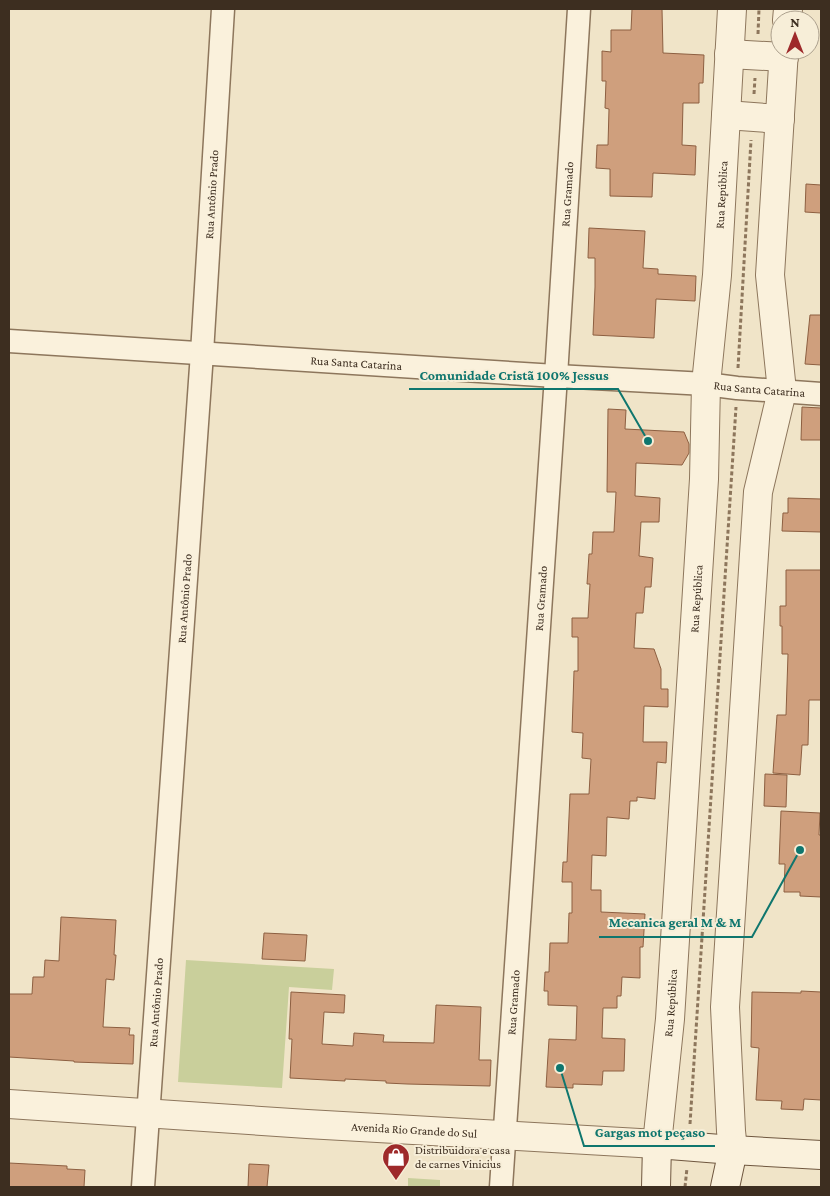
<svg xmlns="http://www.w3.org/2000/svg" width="830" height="1196" font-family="'Crimson Pro',serif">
<rect width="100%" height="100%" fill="#f0e4c8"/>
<g fill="#c9cf9b">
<polygon points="186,960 334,969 332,990 289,987 282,1088 178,1082"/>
<polygon points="408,1178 440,1180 440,1187 408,1187"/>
</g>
<g fill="#cf9f7d" stroke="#8d5f41">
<polygon points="632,9 662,9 663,53 704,55 703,83 699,83 699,103 683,103 682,145 696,146 695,175 653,173 652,197 610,196 610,169 596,168 597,145 608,145 609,109 605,108 606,81 602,81 602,51 611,52 611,30 631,30"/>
<polygon points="806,184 821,185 821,213 805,212"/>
<polygon points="589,228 645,231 643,268 658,269 658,274 696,276 695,301 656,299 654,338 593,335 595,287 595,258 588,258"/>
<polygon points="810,315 821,315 821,365 805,364"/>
<polygon points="802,407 821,408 821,440 801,440"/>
<polygon points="608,409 626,410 625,429 684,432 689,444 689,453 682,465 636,463 635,496 660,498 659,522 641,522 639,556 653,558 651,587 645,587 643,613 636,613 634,648 654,649 661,669 661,689 668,689 668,707 644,706 643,742 667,742 666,763 657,762 655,799 637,797 637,801 630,801 629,819 607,817 606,856 592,855 591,890 601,890 601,912 645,914 643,947 640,947 640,978 622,977 621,996 617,996 617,1008 603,1008 602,1038 625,1039 624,1071 603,1071 602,1085 573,1084 573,1088 546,1087 549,1039 576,1040 577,1006 548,1005 548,991 544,991 545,972 549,972 550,943 568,943 569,913 572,913 572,882 562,882 563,862 567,862 570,794 589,794 591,759 582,758 583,733 572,732 574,671 578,671 578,637 572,637 572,618 588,618 590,584 587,584 589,554 592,554 593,532 614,532 616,492 607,492"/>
<polygon points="788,498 821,499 821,532 782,531 783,513 788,513"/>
<polygon points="786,570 821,570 821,700 809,700 808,745 802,745 800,775 773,773 777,715 786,715 788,654 782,654 782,626 780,626 780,606 786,606"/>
<polygon points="765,774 787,775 786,807 764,806"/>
<polygon points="781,811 820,813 819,835 821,835 821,897 800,896 800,892 784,892 785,864 779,864"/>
<polygon points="61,917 116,920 114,955 116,955 114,980 106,979 103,1027 130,1028 129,1035 134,1035 133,1064 74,1062 74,1061 9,1057 9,994 32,994 33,977 44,977 45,960 59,961"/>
<polygon points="264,933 307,935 305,961 262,959"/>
<polygon points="801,991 821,992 821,1100 804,1099 803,1110 781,1109 782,1101 756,1100 759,1048 751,1047 752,992 801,993"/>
<polygon points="291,992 345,995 344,1013 324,1012 322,1044 353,1046 354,1033 384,1035 383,1042 434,1043 436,1005 481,1007 479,1060 491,1060 490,1086 407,1084 386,1083 386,1081 345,1079 345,1081 290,1078 292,1039 289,1039"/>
<polygon points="9,1163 67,1166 67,1169 85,1170 84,1187 9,1187"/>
<polygon points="249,1164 269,1165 267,1187 248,1187"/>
</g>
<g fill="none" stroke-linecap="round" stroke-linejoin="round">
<g stroke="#8d765c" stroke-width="25">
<g id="minor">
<path id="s1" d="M9 341 556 376 706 384 737 388 821 394"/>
<path id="s2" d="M143 1187 202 353 223 9"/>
<path id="s3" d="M501 1187 556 376 579 9"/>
</g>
</g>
<g stroke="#8d765c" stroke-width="30">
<g id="tertiary">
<polyline points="787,20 788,9"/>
<polyline points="729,54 784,57"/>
<polyline points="726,115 780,119"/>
<path id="s4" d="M9 1104 307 1124 657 1144 670 1019 704 479 706 384 717 275 732 9"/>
<polyline points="733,1150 731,1131 725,1007 758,492 782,391 770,275 784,50"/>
</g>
</g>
<g stroke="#6f573f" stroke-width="30">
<g id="secondary">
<polyline points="656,1187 657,1144 733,1150 821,1155"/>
<polyline points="725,1187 733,1150"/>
</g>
</g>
<g stroke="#8d765c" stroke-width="3" stroke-dasharray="4 2.5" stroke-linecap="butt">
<polyline points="758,34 759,9"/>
<polyline points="754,94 755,78"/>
<polyline points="738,368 751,140"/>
<polyline points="690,1124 736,407"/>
<polyline points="685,1187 687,1168"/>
</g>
<use href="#minor" stroke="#faf1dc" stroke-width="22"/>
<use href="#tertiary" stroke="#faf1dc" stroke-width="28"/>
<use href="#secondary" stroke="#faf1dc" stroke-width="28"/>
</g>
<defs>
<g id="shop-pin" transform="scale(1.4375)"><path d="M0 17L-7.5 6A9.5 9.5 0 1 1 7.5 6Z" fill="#9e2a2b" stroke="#f7eed8"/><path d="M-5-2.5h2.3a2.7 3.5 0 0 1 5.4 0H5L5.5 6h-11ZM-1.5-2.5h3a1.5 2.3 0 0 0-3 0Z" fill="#fff"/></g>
</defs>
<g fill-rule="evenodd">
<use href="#shop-pin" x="396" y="1157"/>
</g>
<g text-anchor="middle" stroke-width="4" stroke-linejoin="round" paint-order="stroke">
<g font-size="12" fill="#3d2e20" stroke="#f7eed8">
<text dy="4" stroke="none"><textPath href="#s2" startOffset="995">Rua Antônio Prado</textPath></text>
<text dy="4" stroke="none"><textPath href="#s3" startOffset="995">Rua Gramado</textPath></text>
<text dy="4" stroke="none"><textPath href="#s4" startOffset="1601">Rua República</textPath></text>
<text dy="4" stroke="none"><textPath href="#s1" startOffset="348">Rua Santa Catarina</textPath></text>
<text dy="4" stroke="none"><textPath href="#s1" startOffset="752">Rua Santa Catarina</textPath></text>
<text dy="4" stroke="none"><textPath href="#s2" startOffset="590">Rua Antônio Prado</textPath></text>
<text dy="4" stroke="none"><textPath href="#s3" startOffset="590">Rua Gramado</textPath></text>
<text dy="4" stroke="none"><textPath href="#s4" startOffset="1196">Rua República</textPath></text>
<text dy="4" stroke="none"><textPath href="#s2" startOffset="185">Rua Antônio Prado</textPath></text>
<text dy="4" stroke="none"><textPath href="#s3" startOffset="185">Rua Gramado</textPath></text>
<text dy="4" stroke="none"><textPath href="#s4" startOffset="791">Rua República</textPath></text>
<text dy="4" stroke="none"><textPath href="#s4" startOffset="406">Avenida Rio Grande do Sul</textPath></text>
</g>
<g font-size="12" fill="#3d2e20" stroke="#f7eed8" text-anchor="start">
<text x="415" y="1154">Distribuidora e casa<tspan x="415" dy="14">de carnes Vinicius</tspan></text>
</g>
</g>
<path fill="none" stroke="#0f766e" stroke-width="2" d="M648 441L618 389H409M800 850L752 937H599M560 1068L584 1146H715"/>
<g fill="#0f766e" stroke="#f7eed8" stroke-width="2">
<circle cx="648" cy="441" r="5"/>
<circle cx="800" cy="850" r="5"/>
<circle cx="560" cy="1068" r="5"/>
</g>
<g font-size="14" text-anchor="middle" font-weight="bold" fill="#0f766e" stroke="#f7eed8" stroke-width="4" stroke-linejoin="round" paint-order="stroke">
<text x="514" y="380">Comunidade Cristã 100% Jessus</text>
<text x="675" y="927">Mecanica geral M &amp; M</text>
<text x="650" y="1137">Gargas mot peçaso</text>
</g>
<rect width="830" height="1196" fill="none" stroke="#3d2e20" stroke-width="20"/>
<g transform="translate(795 35)"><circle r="24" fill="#f7eed8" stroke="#ada18e"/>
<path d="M0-4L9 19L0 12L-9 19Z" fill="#9e2a2b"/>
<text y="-8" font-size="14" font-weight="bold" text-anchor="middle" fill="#3d2e20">N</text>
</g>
</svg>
